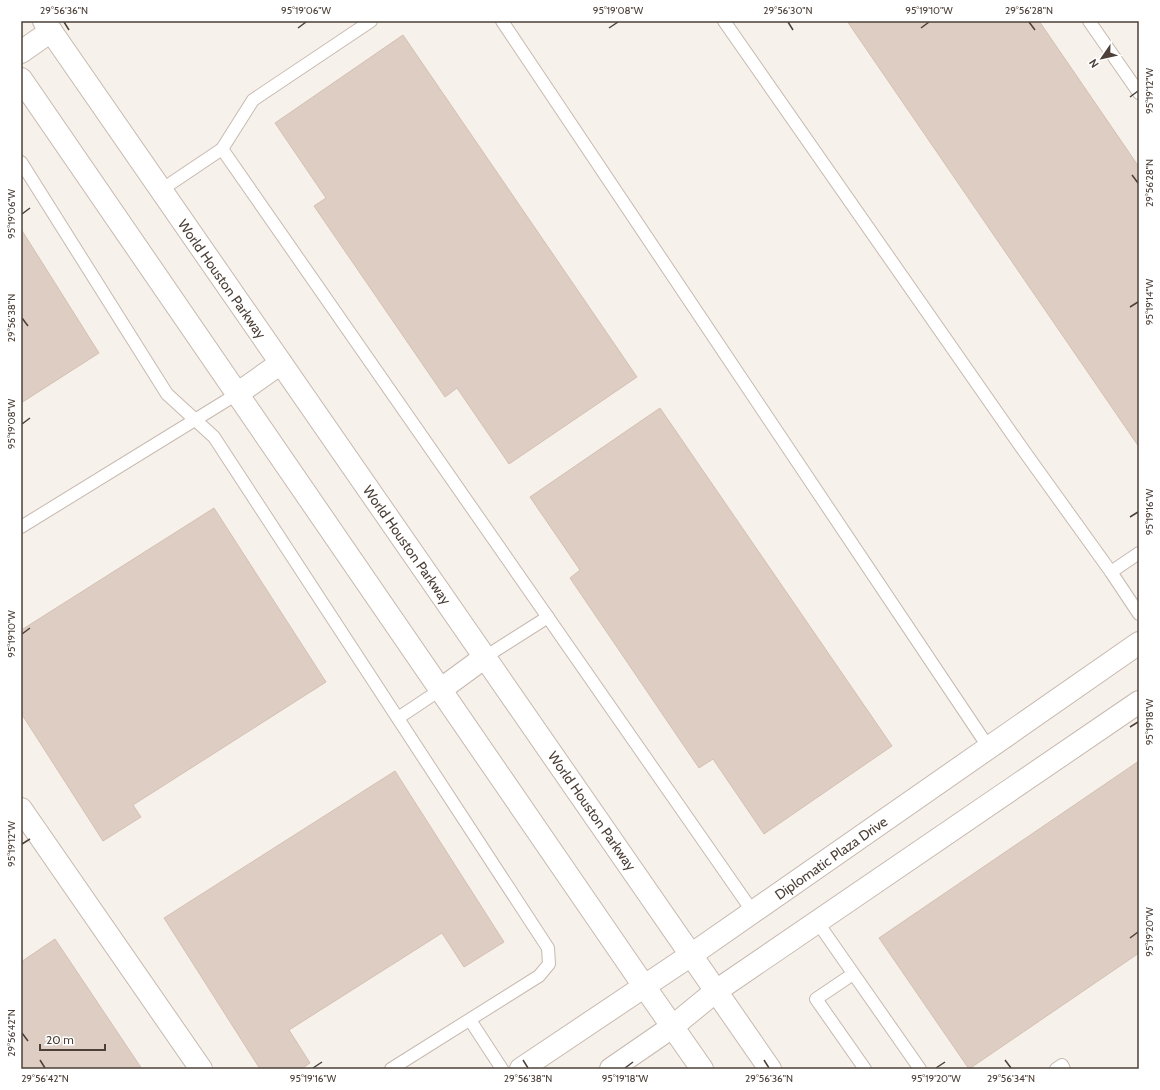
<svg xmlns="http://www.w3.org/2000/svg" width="1160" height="1090" font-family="Cabin,sans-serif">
<rect width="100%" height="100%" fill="#f7f1eb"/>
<g fill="#ddcdc2" stroke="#d5c0b2">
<polygon points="847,21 1039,21 1139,167 1139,447"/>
<polygon points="403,35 637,377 509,464 457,388 445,397 314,206 326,198 275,123"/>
<polygon points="21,229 99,353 21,403"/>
<polygon points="660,408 892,746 764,834 713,759 699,768 570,578 580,570 530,497"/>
<polygon points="214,508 326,682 133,805 141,817 103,841 21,713 21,625 23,629"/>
<polygon points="1139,761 1139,953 969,1069 879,938"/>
<polygon points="395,771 504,942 464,967 442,933 289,1030 310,1063 301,1069 260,1069 164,918"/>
<polygon points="55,939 142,1069 21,1069 21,962"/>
</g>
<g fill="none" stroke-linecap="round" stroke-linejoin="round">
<g stroke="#c7b9af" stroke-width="14">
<g id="service">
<polyline points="502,21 989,748"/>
<polyline points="724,21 1024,451 1111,572"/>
<polyline points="1089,21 1139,93"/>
<polyline points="222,149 753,912"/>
<polyline points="21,162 167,394 214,437 548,948 549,964 539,976 391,1069"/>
<polyline points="161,190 222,149 253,100 371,21"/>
<polyline points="21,527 237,394"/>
<polyline points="1139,553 1111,572 1139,614"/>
<polyline points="485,657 548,617"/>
<polyline points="398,718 440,690"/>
<polyline points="818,923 920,1069"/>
<polyline points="853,974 816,999 865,1069"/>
<polyline points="470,1020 502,1069"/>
<polyline points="1056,1069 1062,1065 1064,1069"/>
</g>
</g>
<g stroke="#c7b9af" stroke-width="24">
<polyline id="minor" points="21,809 201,1069"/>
</g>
<g stroke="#c7b9af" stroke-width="24">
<g id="tertiary">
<polyline points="44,21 770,1069"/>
<polyline points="21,52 51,31"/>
<polyline points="21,79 644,986 702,1069"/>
<polyline points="237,394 281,363"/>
<polyline points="440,690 485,657"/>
<polyline points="521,1069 691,955 1139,643"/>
<polyline points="611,1069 672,1027 716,991 1139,702"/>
</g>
</g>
<use href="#service" stroke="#fff" stroke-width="12"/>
<use href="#minor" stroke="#fff" stroke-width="22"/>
<use href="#tertiary" stroke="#fff" stroke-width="22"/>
</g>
<path fill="none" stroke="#4c4038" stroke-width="1.5" d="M64 22 69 30M788 22 793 30M1029 22 1035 30M298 28 306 22M609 28 618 22M921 28 929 22M1130 97 1138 91M1132 175 1138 183M22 214 30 208M1130 307 1138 302M22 318 28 326M22 424 30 418M1130 517 1138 512M22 634 30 628M1130 727 1138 722M22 844 30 839M1130 938 1138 932M22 1033 28 1041M40 1060 45 1068M523 1060 528 1068M764 1060 769 1068M1005 1060 1011 1068M313 1068 322 1062M625 1068 633 1062M936 1068 945 1062"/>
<g text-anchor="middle" stroke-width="3" stroke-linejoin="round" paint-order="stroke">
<g font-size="14" fill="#4c4038" stroke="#fff">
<text transform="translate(222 279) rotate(55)" y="5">World Houston Parkway</text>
<text transform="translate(407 545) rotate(55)" y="5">World Houston Parkway</text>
<text transform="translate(592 811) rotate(55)" y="5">World Houston Parkway</text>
<text transform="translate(831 858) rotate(-35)" y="5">Diplomatic Plaza Drive</text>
</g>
</g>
<rect width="1160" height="1090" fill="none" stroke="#ffffff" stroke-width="44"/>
<g transform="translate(1102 58) rotate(236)" stroke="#ffffff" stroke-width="3" paint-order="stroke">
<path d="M0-3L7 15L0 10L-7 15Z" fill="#4c4038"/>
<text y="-6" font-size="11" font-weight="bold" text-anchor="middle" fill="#4c4038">N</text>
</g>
<path d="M40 1044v6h65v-6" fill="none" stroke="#4c4038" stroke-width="2"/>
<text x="46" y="1044" font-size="12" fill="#4c4038" stroke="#ffffff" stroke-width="3" paint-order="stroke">20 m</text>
<rect x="22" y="22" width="1116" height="1046" fill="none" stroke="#4c4038" stroke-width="1.5"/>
<g font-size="10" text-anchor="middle" fill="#4c4038">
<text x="64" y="14">29°56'36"N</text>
<text x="306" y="14">95°19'06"W</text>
<text x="618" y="14">95°19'08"W</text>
<text x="788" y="14">29°56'30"N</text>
<text x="929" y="14">95°19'10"W</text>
<text x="1029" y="14">29°56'28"N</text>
<text transform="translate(1149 91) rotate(-90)" y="4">95°19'12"W</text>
<text transform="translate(1149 183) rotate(-90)" y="4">29°56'28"N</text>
<text transform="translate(11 214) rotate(-90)" y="4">95°19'06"W</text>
<text transform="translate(1149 302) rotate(-90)" y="4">95°19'14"W</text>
<text transform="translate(11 318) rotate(-90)" y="4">29°56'38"N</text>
<text transform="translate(11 424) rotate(-90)" y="4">95°19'08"W</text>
<text transform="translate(1149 512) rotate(-90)" y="4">95°19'16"W</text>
<text transform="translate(11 634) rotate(-90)" y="4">95°19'10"W</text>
<text transform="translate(1149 722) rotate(-90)" y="4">95°19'18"W</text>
<text transform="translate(11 844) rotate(-90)" y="4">95°19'12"W</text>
<text transform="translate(1149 932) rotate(-90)" y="4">95°19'20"W</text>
<text transform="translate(11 1033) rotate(-90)" y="4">29°56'42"N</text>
<text x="45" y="1082">29°56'42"N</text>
<text x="313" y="1082">95°19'16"W</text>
<text x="528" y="1082">29°56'38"N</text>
<text x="625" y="1082">95°19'18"W</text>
<text x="769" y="1082">29°56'36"N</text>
<text x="936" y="1082">95°19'20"W</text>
<text x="1011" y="1082">29°56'34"N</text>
</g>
</svg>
